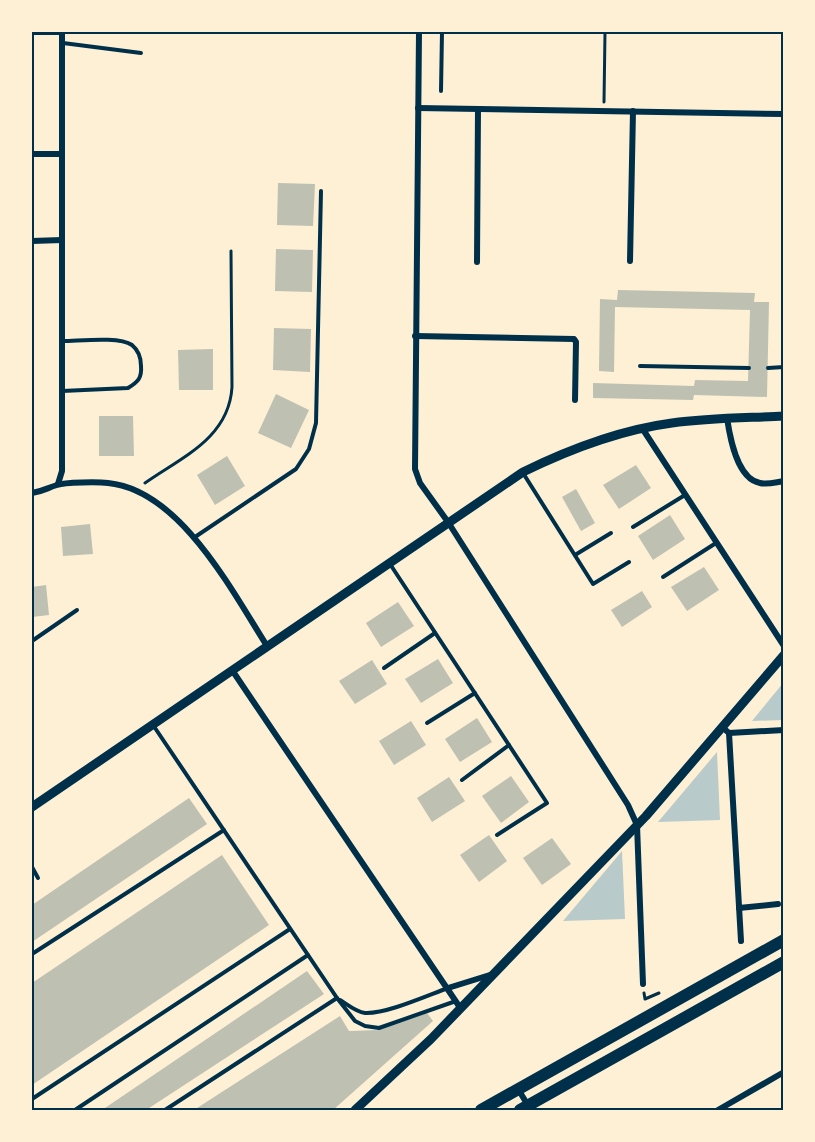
<svg xmlns="http://www.w3.org/2000/svg" width="815" height="1142" font-family="Karla,sans-serif">
<rect width="100%" height="100%" fill="#fdf0d5"/>
<g fill="#b9caca">
<polygon points="783,683 783,720 752,721"/>
<polygon points="717,752 720,820 658,822"/>
<polygon points="622,851 625,919 563,921"/>
</g>
<g fill="#bec0b2">
<polygon points="278,183 315,184 313,226 277,225"/>
<polygon points="276,249 313,250 312,292 275,291"/>
<polygon points="618,290 755,293 754,302 769,302 767,397 694,395 693,400 593,398 593,383 694,386 695,380 748,381 750,310 615,307 614,372 599,371 600,299 617,300"/>
<polygon points="274,328 311,329 310,372 273,370"/>
<polygon points="213,349 213,390 179,390 178,350"/>
<polygon points="276,394 309,410 291,448 258,433"/>
<polygon points="99,416 133,416 134,456 99,456"/>
<polygon points="227,456 245,486 215,505 197,475"/>
<polygon points="636,465 651,488 619,509 603,485"/>
<polygon points="576,489 595,523 581,531 562,497"/>
<polygon points="670,515 685,539 653,560 638,536"/>
<polygon points="90,524 93,554 63,556 61,527"/>
<polygon points="704,567 719,590 687,611 671,587"/>
<polygon points="46,585 49,615 32,617 32,587"/>
<polygon points="642,591 652,607 622,627 611,610"/>
<polygon points="398,602 414,626 381,647 366,623"/>
<polygon points="438,659 453,683 421,703 405,679"/>
<polygon points="372,660 387,684 355,704 339,681"/>
<polygon points="477,718 492,742 460,762 445,739"/>
<polygon points="411,721 426,745 394,765 379,741"/>
<polygon points="511,776 529,802 501,823 482,796"/>
<polygon points="449,777 465,801 432,822 417,798"/>
<polygon points="189,798 207,824 32,942 32,905"/>
<polygon points="489,835 507,861 479,882 460,855"/>
<polygon points="552,838 571,864 542,885 523,858"/>
<polygon points="222,855 269,925 32,1085 32,983"/>
<polygon points="307,971 324,994 146,1110 102,1110"/>
<polygon points="427,1013 433,1021 333,1110 194,1110 340,1016 349,1031 378,1030"/>
</g>
<g fill="none" stroke-linecap="round" stroke-linejoin="round">
<g stroke="#003049" stroke-width="3">
<polyline points="604,102 605,32"/>
<path d="M145 483C182 457 229 438 232 387L231 251"/>
<polyline points="644,993 645,999 659,993"/>
</g>
<g stroke="#003049" stroke-width="4">
<polyline points="63,43 141,53"/>
<polyline points="441,91 442,32"/>
<polyline points="640,366 749,368"/>
<polyline points="768,368 784,367"/>
<path d="M62 391 128 388C138 382 142 378 141 366 141 358 138 350 132 345 119 336 79 341 63 341"/>
<polyline points="523,473 593,584 629,562"/>
<polyline points="633,527 685,495"/>
<polyline points="195,537 296,469 309,449 316,423 321,191"/>
<polyline points="575,555 611,533"/>
<polyline points="390,564 547,803 497,835"/>
<polyline points="663,577 716,543"/>
<polyline points="32,641 77,610"/>
<polyline points="384,668 435,633"/>
<polyline points="427,723 475,693"/>
<polyline points="153,725 337,998 355,1021 365,1026 379,1028 456,1001"/>
<polyline points="462,780 509,745"/>
<polyline points="32,867 38,878"/>
<polyline points="32,954 224,830"/>
<path d="M340 1000C348 1005 356 1012 365 1013 386 1014 426 996 448 988"/>
<polyline points="32,1099 290,929"/>
<polyline points="75,1110 308,955"/>
<polyline points="165,1110 337,998"/>
</g>
<g stroke="#003049" stroke-width="6">
<polyline points="32,32 62,32"/>
<polyline points="419,32 415,469 420,483 448,522 628,805 637,825 643,984"/>
<polyline points="418,108 784,114"/>
<polyline points="32,154 62,154"/>
<polyline points="32,241 62,240"/>
<polyline points="630,261 633,111"/>
<polyline points="477,262 478,109"/>
<polyline points="415,336 574,339 576,342 575,400"/>
<path d="M727 418C730 438 737 479 760 483 768 485 776 482 784 481"/>
<polyline points="642,428 784,646"/>
<polyline points="58,484 62,471 62,32"/>
<path d="M32 493C44 491 47 488 57 485 65 482 99 482 108 483 180 490 232 591 267 646"/>
<polyline points="232,670 461,1009"/>
<polyline points="722,727 729,733 741,941"/>
<polyline points="729,733 784,730"/>
<polyline points="739,908 778,904"/>
<polyline points="448,988 493,974"/>
<polyline points="518,1089 529,1107"/>
<polyline points="718,1110 784,1072"/>
</g>
<g stroke="#003049" stroke-width="9">
<path d="M32 807 523 472C570 449 619 430 672 423 709 418 746 418 784 416"/>
<polyline points="355,1110 431,1039 646,816 784,655"/>
</g>
<g stroke="#003049" stroke-width="12">
<polyline points="481,1110 784,940"/>
<polyline points="520,1110 784,962"/>
</g>
</g>
<rect width="815" height="1142" fill="none" stroke="#fdf0d5" stroke-width="66"/>
<rect x="33" y="33" width="749" height="1076" fill="none" stroke="#003049" stroke-width="2"/>
</svg>
